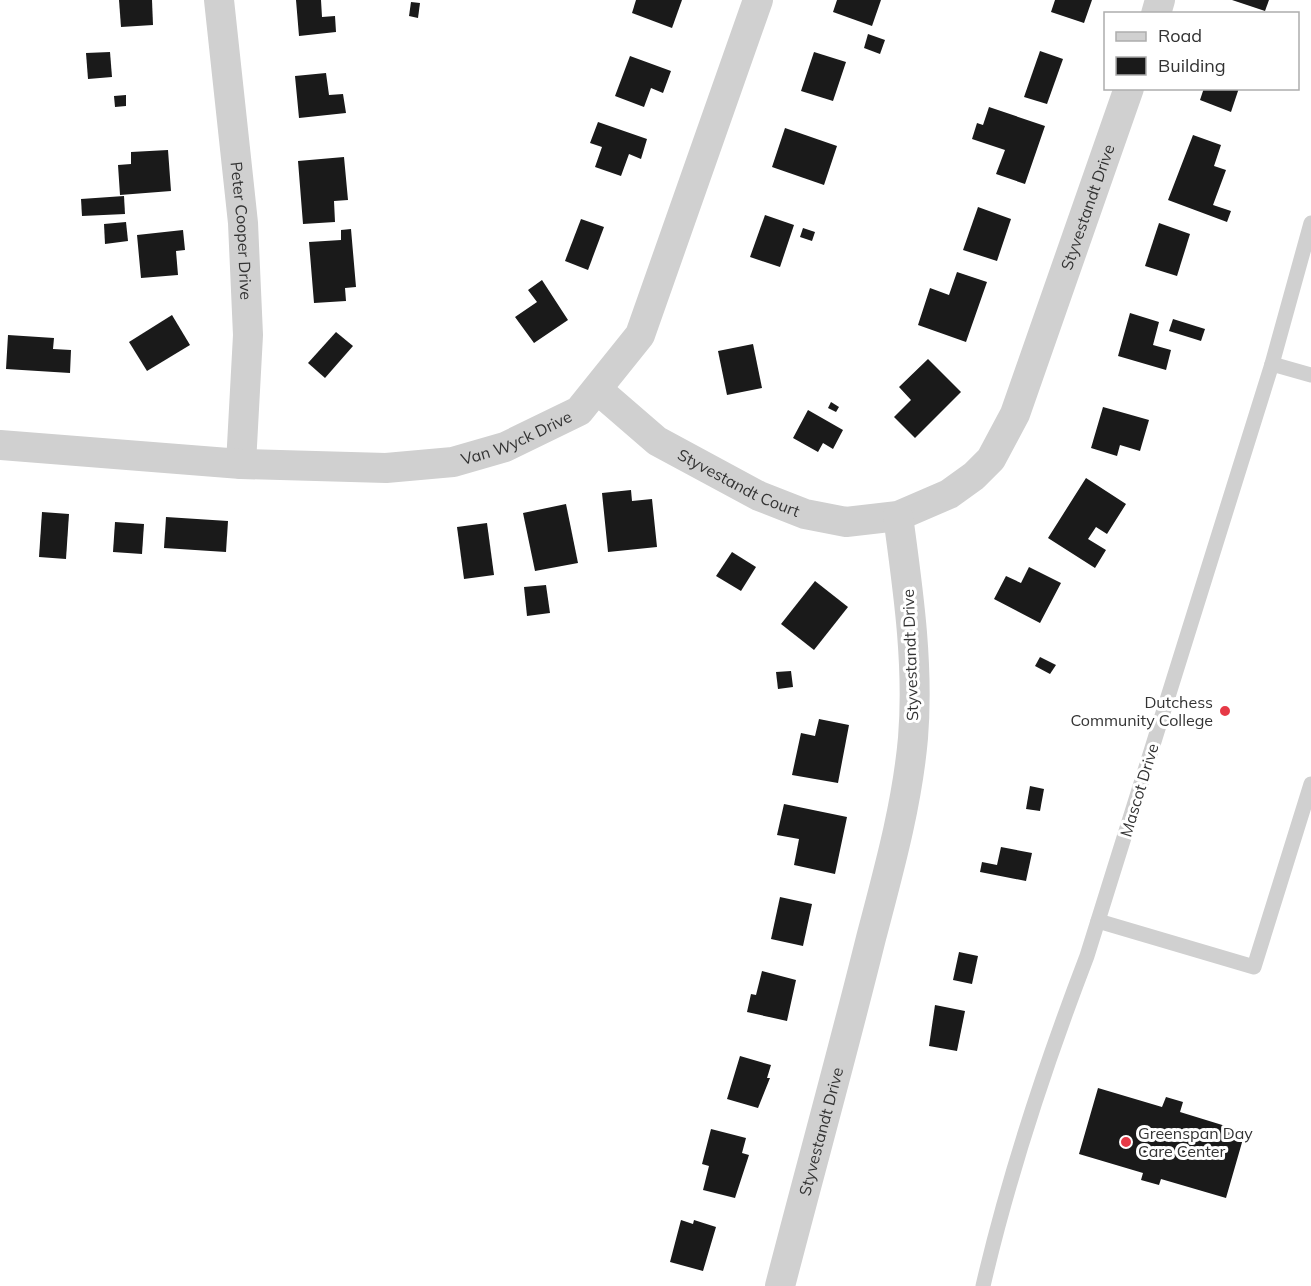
<svg xmlns="http://www.w3.org/2000/svg" width="1311" height="1286" font-family="Mulish,sans-serif">
<rect width="100%" height="100%" fill="#fff"/>
<g fill="#1a1a1a">
<polygon points="119,0 152,0 153,25 121,27"/>
<polygon points="296,0 321,0 322,17 335,16 336,32 299,36"/>
<polygon points="636,0 682,0 672,28 632,13"/>
<polygon points="837,0 881,0 872,26 833,12"/>
<polygon points="1055,0 1092,0 1084,23 1051,12"/>
<polygon points="1232,0 1269,0 1265,11"/>
<polygon points="411,2 420,3 418,18 409,16"/>
<polygon points="868,34 885,40 880,54 864,48"/>
<polygon points="1040,51 1063,59 1047,104 1024,97"/>
<polygon points="110,52 112,77 88,79 86,53"/>
<polygon points="814,52 846,62 833,101 801,91"/>
<polygon points="630,56 671,71 663,93 651,88 644,107 615,96"/>
<polygon points="326,73 329,95 343,94 346,113 299,118 295,76"/>
<polygon points="1204,88 1239,88 1231,112 1200,100"/>
<polygon points="126,95 126,106 115,107 114,96"/>
<polygon points="989,107 1045,126 1025,184 996,174 1005,150 972,139 977,123 983,125"/>
<polygon points="598,122 647,139 641,159 629,154 621,176 595,167 602,147 590,143"/>
<polygon points="785,128 837,146 824,185 772,167"/>
<polygon points="1193,135 1221,145 1214,166 1226,170 1213,205 1231,211 1227,222 1168,200"/>
<polygon points="168,150 171,191 120,195 118,165 131,164 131,152"/>
<polygon points="344,157 348,200 334,201 335,222 303,224 298,161"/>
<polygon points="124,196 125,214 82,216 81,199"/>
<polygon points="978,207 1011,219 997,261 963,250"/>
<polygon points="765,215 794,225 780,267 750,257"/>
<polygon points="581,219 604,227 588,270 565,261"/>
<polygon points="126,222 128,241 105,244 104,224"/>
<polygon points="1159,223 1190,234 1177,276 1145,266"/>
<polygon points="803,228 815,232 812,241 800,237"/>
<polygon points="351,229 356,287 345,288 346,301 314,303 309,242 341,240 341,230"/>
<polygon points="183,230 185,250 176,251 178,275 141,278 137,235"/>
<polygon points="957,272 987,282 966,342 918,325 930,288 949,295"/>
<polygon points="542,280 568,320 534,343 515,317 537,302 528,290"/>
<polygon points="1130,313 1159,322 1153,345 1171,350 1166,370 1118,356"/>
<polygon points="172,315 190,345 147,371 129,342"/>
<polygon points="1173,319 1205,329 1201,341 1169,331"/>
<polygon points="336,332 353,346 325,378 308,363"/>
<polygon points="8,335 54,338 53,349 71,350 70,373 6,369"/>
<polygon points="753,344 762,388 727,395 718,351"/>
<polygon points="928,359 961,392 915,438 894,417 911,400 899,387"/>
<polygon points="831,402 839,407 836,412 828,408"/>
<polygon points="1103,407 1149,420 1140,451 1120,445 1117,456 1091,448"/>
<polygon points="808,410 843,430 833,449 823,443 818,452 793,438"/>
<polygon points="1086,478 1126,504 1107,534 1096,527 1088,539 1106,550 1095,568 1048,538"/>
<polygon points="631,490 632,501 652,499 657,547 608,552 602,493"/>
<polygon points="566,504 578,563 535,571 523,513"/>
<polygon points="42,512 69,514 66,559 39,557"/>
<polygon points="166,517 228,521 226,552 164,548"/>
<polygon points="115,522 144,524 142,554 113,552"/>
<polygon points="487,523 494,575 464,579 457,527"/>
<polygon points="732,552 756,567 741,591 716,576"/>
<polygon points="1029,567 1061,583 1040,623 994,599 1006,576 1021,583"/>
<polygon points="815,581 848,607 814,650 781,624"/>
<polygon points="546,585 550,613 527,616 524,587"/>
<polygon points="1040,657 1056,665 1050,674 1035,666"/>
<polygon points="791,671 793,687 778,689 776,672"/>
<polygon points="819,719 849,725 838,783 792,775 801,733 815,736"/>
<polygon points="1030,786 1044,789 1040,811 1026,809"/>
<polygon points="784,804 847,817 835,874 794,865 799,839 777,835"/>
<polygon points="1001,847 1032,853 1026,881 980,872 982,862 997,865"/>
<polygon points="780,897 812,904 803,946 771,939"/>
<polygon points="959,952 978,956 972,984 953,980"/>
<polygon points="762,971 796,980 787,1021 747,1012 751,994 756,995"/>
<polygon points="935,1005 965,1011 957,1051 929,1046"/>
<polygon points="740,1056 771,1065 767,1078 770,1078 758,1108 727,1099"/>
<polygon points="1098,1088 1162,1107 1166,1097 1183,1102 1180,1112 1245,1132 1226,1198 1161,1179 1159,1185 1141,1180 1143,1173 1079,1154"/>
<polygon points="711,1129 746,1138 742,1153 749,1155 735,1198 703,1190 709,1166 702,1164"/>
<polygon points="681,1220 693,1224 694,1220 716,1227 703,1271 670,1262"/>
</g>
<g fill="none" stroke-linecap="round" stroke-linejoin="round">
<g stroke="#d0d0d0" stroke-width="15">
<polyline points="1272,364 1311,375"/>
<polyline points="1098,921 1254,967 1311,784"/>
<path d="M983 1286C1009 1174 1046 1063 1087 956L1272 364 1311 223"/>
</g>
<g stroke="#d0d0d0" stroke-width="30">
<path id="s1" d="M219 0 243 223 248 335 241 464"/>
<polyline points="1156,14 1160,0"/>
<path id="s2" d="M598 390 657 441 759 496 805 514 846 522 898 516 949 494 974 476 991 459 1015 414 1129 88"/>
<path id="s3" d="M0 445 241 464 386 468 453 462 505 447 579 411 640 335 758 0"/>
<path id="s4" d="M780 1286C810 1170 842 1055 871 938 888 873 907 806 913 738 919 664 908 590 898 516"/>
</g>
</g>
<g fill="#e63946" stroke="#fff" stroke-width="2">
<circle cx="1225" cy="711" r="6"/>
<circle cx="1126" cy="1142" r="6"/>
</g>
<g text-anchor="middle" stroke-width="6" stroke-linejoin="round" paint-order="stroke">
<g font-size="16" fill="#333" stroke="#fff">
<text dy="6" stroke="none"><textPath href="#s2" startOffset="718">Styvestandt Drive</textPath></text>
<text dy="6" stroke="none"><textPath href="#s1" startOffset="232">Peter Cooper Drive</textPath></text>
<text dy="6" stroke="none"><textPath href="#s3" startOffset="522">Van Wyck Drive</textPath></text>
<text dy="6" stroke="none"><textPath href="#s2" startOffset="170">Styvestandt Court</textPath></text>
<text transform="translate(910 655) rotate(-92)" y="6">Styvestandt Drive</text>
<text transform="translate(1139 790) rotate(-73)" y="6">Mascot Drive</text>
<text dy="6" stroke="none"><textPath href="#s4" startOffset="160">Styvestandt Drive</textPath></text>
</g>
<g font-size="16" fill="#333" stroke="#fff" text-anchor="end">
<text x="1213" y="708">Dutchess<tspan x="1213" dy="18">Community College</tspan></text>
<text x="1138" y="1139" text-anchor="start">Greenspan Day<tspan x="1138" dy="18">Care Center</tspan></text>
</g>
</g>
<rect x="1104" y="12" width="195" height="78" fill="#ffffff" stroke="#adadad" stroke-width="1.5"/>
<rect x="1116" y="32" width="30" height="9" fill="#d0d0d0" stroke="#adadad" stroke-width="1.5"/>
<text x="1158" y="42" font-size="18" fill="#333333">Road</text>
<rect x="1116" y="57" width="30" height="18" fill="#1a1a1a" stroke="#adadad" stroke-width="1.5"/>
<text x="1158" y="72" font-size="18" fill="#333333">Building</text>
</svg>
